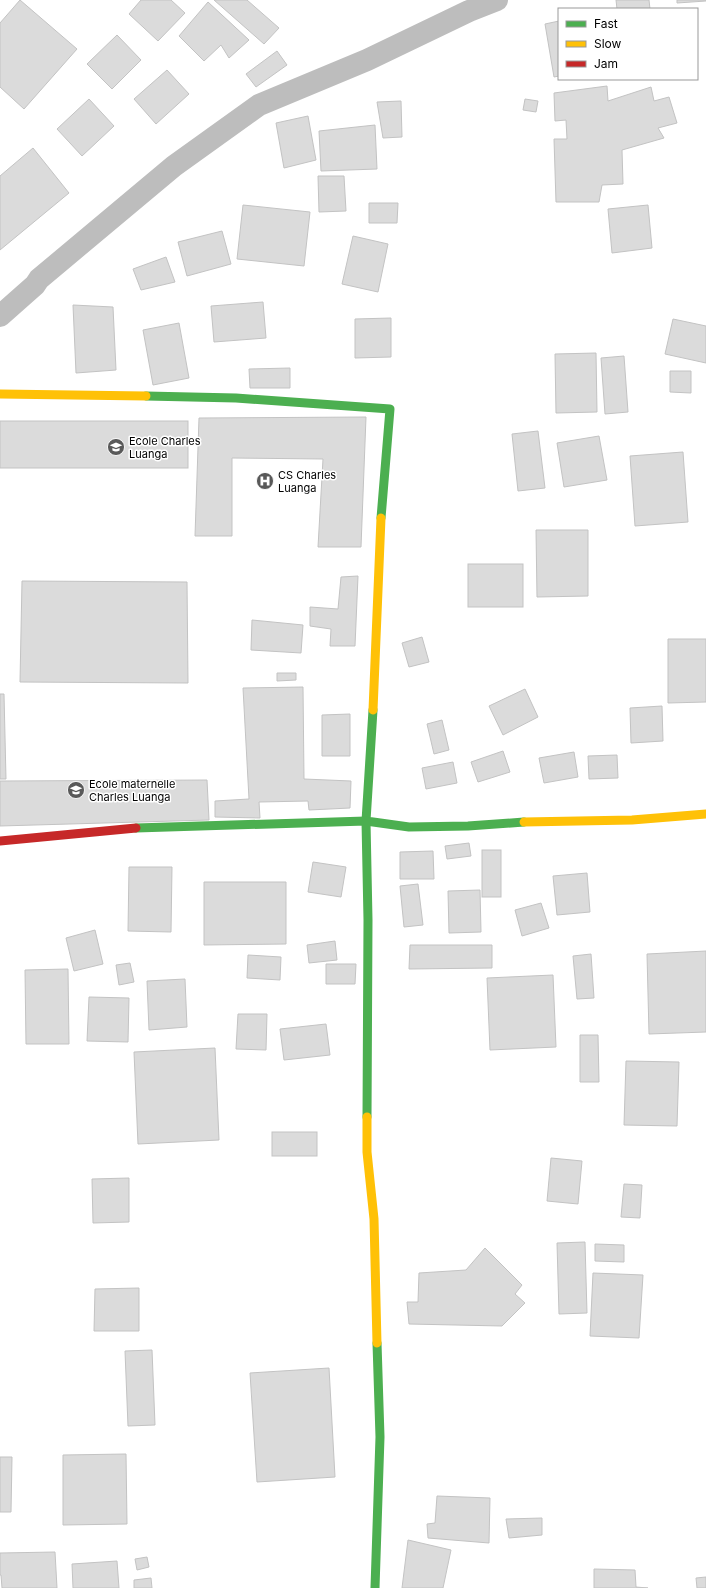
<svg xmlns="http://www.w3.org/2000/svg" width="706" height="1588" font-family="Inter,sans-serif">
<rect width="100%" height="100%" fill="#fff"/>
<g fill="#dbdbdb" stroke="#c3c3c3">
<polygon points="20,0 77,49 24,109 0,87 0,23"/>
<polygon points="141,0 171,0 185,13 158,41 129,14"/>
<polygon points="214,0 247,0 279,28 264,44"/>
<polygon points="616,0 649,0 650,9 617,9"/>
<polygon points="677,0 706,0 706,1 677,3"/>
<polygon points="208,2 249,40 229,58 221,45 204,61 179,36"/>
<polygon points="559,21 559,76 554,77 545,24"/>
<polygon points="117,35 141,60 112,89 87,64"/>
<polygon points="277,51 287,65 256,87 246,74"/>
<polygon points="167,70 189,94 156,124 134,99"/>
<polygon points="607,86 608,101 651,87 654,101 669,97 677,123 658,128 664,138 622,150 623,184 602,185 599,202 556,202 554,139 567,139 566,120 555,121 554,93"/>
<polygon points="89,99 114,126 82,156 57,129"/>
<polygon points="525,99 538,101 536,112 523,110"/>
<polygon points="401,101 402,137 383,138 377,102"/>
<polygon points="308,116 316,160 284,168 276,123"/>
<polygon points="375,125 377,169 321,171 319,131"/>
<polygon points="33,148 69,193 0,250 0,176"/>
<polygon points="318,176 344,176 346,211 319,212"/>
<polygon points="369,203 398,203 397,223 369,223"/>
<polygon points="243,205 310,212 304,266 237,259"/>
<polygon points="648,205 652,248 612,253 608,209"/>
<polygon points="222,231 231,264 187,276 178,242"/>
<polygon points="353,236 388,244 378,292 342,284"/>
<polygon points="166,257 175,282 141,290 133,269"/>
<polygon points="263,302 266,338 214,342 211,306"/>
<polygon points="73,305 113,307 116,370 76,373"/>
<polygon points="391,318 391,357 355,358 355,319"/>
<polygon points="673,319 706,326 706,363 665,354"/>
<polygon points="179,323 189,378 153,385 143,330"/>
<polygon points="596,353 597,412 556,413 555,354"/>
<polygon points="624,356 628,412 605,414 601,358"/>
<polygon points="290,368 290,388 250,388 249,369"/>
<polygon points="670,371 691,371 691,393 670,392"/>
<polygon points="366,417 361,547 318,547 323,459 232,458 232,536 195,536 199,418"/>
<rect x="0" y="421" width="188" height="47"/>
<polygon points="538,431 545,488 518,491 512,434"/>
<polygon points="599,436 607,480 564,487 557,443"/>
<polygon points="683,452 688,522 635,526 630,456"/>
<polygon points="536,530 588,530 588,596 537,597"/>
<rect x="468" y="564" width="55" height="43"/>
<polygon points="358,576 355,646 330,646 331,629 310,626 310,607 338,609 341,577"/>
<polygon points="22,581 187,582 188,683 20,682"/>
<polygon points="252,620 303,625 301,653 251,650"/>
<polygon points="422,637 429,662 409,667 402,643"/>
<polygon points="668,639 706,639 706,702 668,703"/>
<polygon points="277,673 296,673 296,680 277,681"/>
<polygon points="303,687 304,779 351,781 350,808 309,810 308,801 259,802 260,818 215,817 215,801 249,799 243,688"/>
<polygon points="525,689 538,717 503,735 489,706"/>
<polygon points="0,694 4,694 6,779 0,779"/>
<polygon points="662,706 663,741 631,743 630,708"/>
<polygon points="350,714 350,756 322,756 322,715"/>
<polygon points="442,720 449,750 434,754 427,724"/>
<polygon points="503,751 510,772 478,782 471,762"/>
<polygon points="574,752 578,777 544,783 539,758"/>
<polygon points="617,755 618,778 589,779 588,756"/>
<polygon points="453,762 457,783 426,789 422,768"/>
<polygon points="207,780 209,820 0,826 0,781"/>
<polygon points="469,843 471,856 447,859 445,846"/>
<rect x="482" y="850" width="19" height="47"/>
<polygon points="433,851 434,879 400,879 400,852"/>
<polygon points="313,862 346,867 341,897 308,892"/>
<polygon points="129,867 172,867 171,932 128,931"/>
<polygon points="587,873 590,912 557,915 553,876"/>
<polygon points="204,882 286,882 286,944 204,945"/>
<polygon points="418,884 423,925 404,927 400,886"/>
<polygon points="480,890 481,932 449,933 448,891"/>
<polygon points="541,903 549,928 522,936 515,910"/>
<polygon points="95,930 103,964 74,971 66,938"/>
<polygon points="335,941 337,960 309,963 307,945"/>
<polygon points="410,945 492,945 492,968 409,969"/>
<polygon points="706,951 706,1032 649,1034 647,954"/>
<polygon points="591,954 594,998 577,999 573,956"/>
<polygon points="248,955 281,957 280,980 247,978"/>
<polygon points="130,963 134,982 119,985 116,965"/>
<polygon points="326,964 356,964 355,984 326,984"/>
<polygon points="68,969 69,1044 26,1044 25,970"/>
<polygon points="553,975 556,1047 490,1050 487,978"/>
<polygon points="185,979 187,1027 149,1030 147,981"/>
<polygon points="89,997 129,998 128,1042 87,1041"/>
<polygon points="238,1014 267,1014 266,1050 236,1049"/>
<polygon points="326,1024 330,1055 284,1060 280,1029"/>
<polygon points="580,1035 598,1035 599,1082 580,1082"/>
<polygon points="215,1048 219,1140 138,1144 134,1052"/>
<polygon points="626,1061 679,1062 677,1126 624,1125"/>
<rect x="272" y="1132" width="45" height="24"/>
<polygon points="551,1158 582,1161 578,1204 547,1201"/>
<polygon points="129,1178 129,1222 93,1223 92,1179"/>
<polygon points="624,1184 642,1185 640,1218 621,1217"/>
<polygon points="585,1242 587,1313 559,1314 557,1243"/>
<polygon points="595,1244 624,1245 624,1262 595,1261"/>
<polygon points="485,1248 522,1285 515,1294 525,1303 502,1326 409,1324 407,1302 418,1302 419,1273 466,1270"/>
<polygon points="593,1273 643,1275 639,1338 590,1336"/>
<polygon points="139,1288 139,1331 94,1331 95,1289"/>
<polygon points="152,1350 155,1425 128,1426 125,1351"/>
<polygon points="329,1368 335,1477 257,1482 250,1373"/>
<polygon points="126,1454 127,1524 63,1525 63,1455"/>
<polygon points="0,1457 12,1457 11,1512 0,1512"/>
<polygon points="437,1496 490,1498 489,1543 428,1538 427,1524 435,1523"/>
<polygon points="542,1518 542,1535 509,1538 506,1519"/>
<polygon points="408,1540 451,1550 443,1588 402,1588"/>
<polygon points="55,1552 57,1588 2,1588 1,1575 0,1575 0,1553"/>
<polygon points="147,1557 149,1567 137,1570 135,1559"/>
<polygon points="117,1561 119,1588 73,1588 72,1564"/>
<polygon points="594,1569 635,1570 636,1587 648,1588 594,1588"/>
<polygon points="706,1577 706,1588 697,1588 696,1578"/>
<polygon points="151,1578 152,1588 134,1588 134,1580"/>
</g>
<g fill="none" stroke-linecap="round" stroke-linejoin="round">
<polyline stroke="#bdbdbd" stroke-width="22" points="0,316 35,285 39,279 174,166 259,105 367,60 469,11 497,0"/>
<g stroke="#4caf50" stroke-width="9">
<polyline points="146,396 236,398 390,409 381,518"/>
<polyline points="373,710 366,821 409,827 468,826 524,822"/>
<polyline points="136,828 366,821 368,920 367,1117"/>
<polyline points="375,1588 380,1437 377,1343"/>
</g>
<g stroke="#ffc107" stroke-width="9">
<polyline points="0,394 146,396"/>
<polyline points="373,710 381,518"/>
<polyline points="524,822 632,820 706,814"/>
<polyline points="367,1117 367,1152 374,1219 377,1343"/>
</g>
<polyline stroke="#c62828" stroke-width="9" points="0,841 136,828"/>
</g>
<defs>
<g id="school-disc" transform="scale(0.9)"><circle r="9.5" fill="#595959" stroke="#fff"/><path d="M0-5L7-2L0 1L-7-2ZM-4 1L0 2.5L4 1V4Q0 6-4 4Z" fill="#fff"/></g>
<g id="hospital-disc" transform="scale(0.9)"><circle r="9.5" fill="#595959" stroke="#fff"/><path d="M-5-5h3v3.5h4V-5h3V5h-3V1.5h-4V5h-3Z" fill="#fff"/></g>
</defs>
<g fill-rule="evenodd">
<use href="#school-disc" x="116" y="447"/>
<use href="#hospital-disc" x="265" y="481"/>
<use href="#school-disc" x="76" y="790"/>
</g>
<g text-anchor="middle" stroke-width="3" stroke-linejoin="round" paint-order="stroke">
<g font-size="11" fill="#000" stroke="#fff" text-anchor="start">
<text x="129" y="445">Ecole Charles<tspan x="129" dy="13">Luanga</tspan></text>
<text x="278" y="479">CS Charles<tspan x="278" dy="13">Luanga</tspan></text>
<text x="89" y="788">Ecole maternelle<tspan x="89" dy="13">Charles Luanga</tspan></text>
</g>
</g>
<rect x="558" y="8" width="140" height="72" fill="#ffffff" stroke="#999999"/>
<rect x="566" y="21" width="20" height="6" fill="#4caf50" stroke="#999999"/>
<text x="594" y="28" font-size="12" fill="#000000">Fast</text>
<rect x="566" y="41" width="20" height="6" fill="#ffc107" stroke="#999999"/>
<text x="594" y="48" font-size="12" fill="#000000">Slow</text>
<rect x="566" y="61" width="20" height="6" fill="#c62828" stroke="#999999"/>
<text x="594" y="68" font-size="12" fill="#000000">Jam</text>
</svg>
